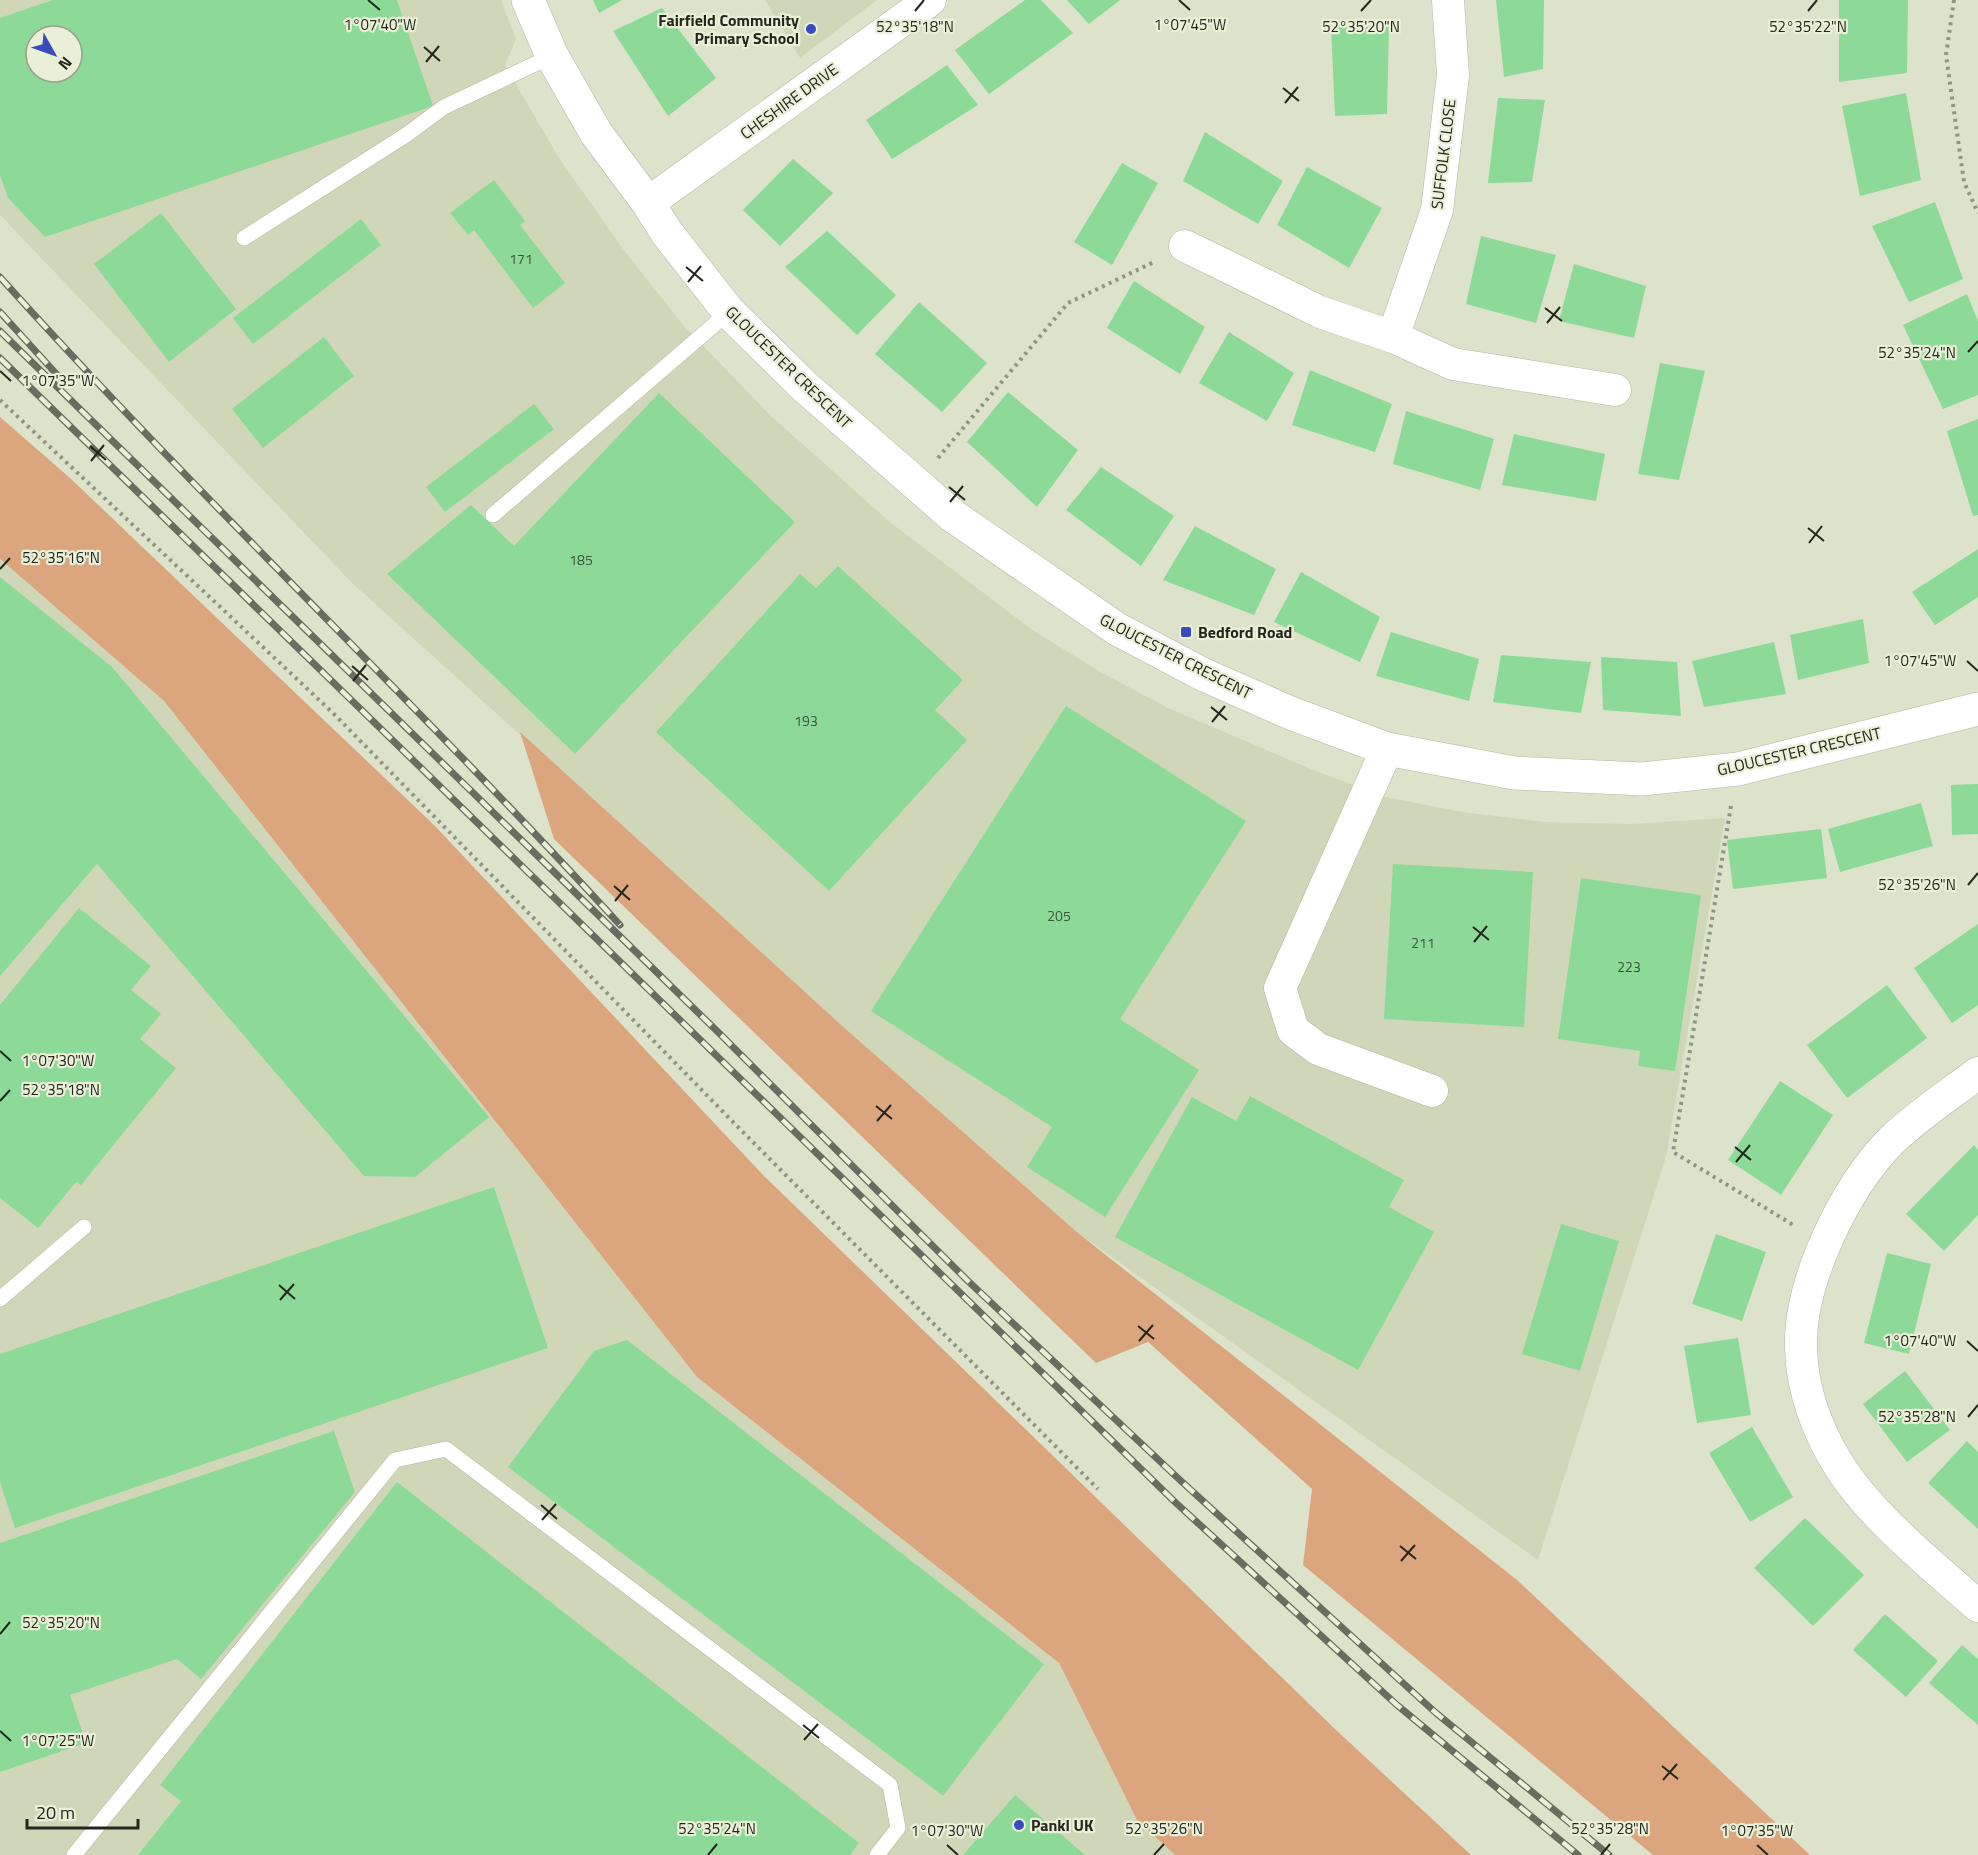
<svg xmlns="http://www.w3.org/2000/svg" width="1978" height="1855" font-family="'Titillium Web',sans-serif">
<rect width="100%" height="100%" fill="#dde3cb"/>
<g fill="#d0d7b9" fill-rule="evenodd">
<path d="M0 0H501L516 39 505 65 559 158 623 249 684 326 770 415 891 523 1034 631 1099 671 1168 708 1311 769 1386 797 1462 812 1545 822 1631 824 1725 818 1666 1157 1538 1560 1078 1233 840 1024 352 583 0 215ZM36 36H72V72H36Z"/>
<polygon points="765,0 877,0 800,58"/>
<polygon points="0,559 164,701 697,1377 1059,1663 1137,1820 1175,1855 0,1855"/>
</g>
<g fill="#dba57e">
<polygon points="0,417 70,478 434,825 764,1176 1336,1730 1471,1855 1175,1855 1137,1820 1059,1663 697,1377 164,701 0,559"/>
<polygon points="520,732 840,1024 1078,1233 1517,1580 1810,1855 1653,1855 1303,1565 1312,1489 1148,1342 1096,1363 554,839"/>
</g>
<g fill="#8dd998" fill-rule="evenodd">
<path d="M53 0H397L433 106 45 237 8 198 0 175V18ZM36 36H72V72H36Z"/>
<polygon points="593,0 622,0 599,13"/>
<polygon points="1025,0 1041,0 1073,33 989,94 955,50"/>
<polygon points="1067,0 1120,0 1089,24"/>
<polygon points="1496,0 1544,0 1543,69 1504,77"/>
<polygon points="1839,0 1908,0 1907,73 1839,82"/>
<polygon points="662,8 716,78 668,116 613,31"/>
<polygon points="1331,27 1389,27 1387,114 1335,116"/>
<polygon points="947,65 978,105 892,159 866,120"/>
<polygon points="1906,93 1921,180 1860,196 1842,106"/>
<polygon points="1498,98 1545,100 1532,182 1488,183"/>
<polygon points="1205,132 1283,181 1258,224 1183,181"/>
<polygon points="793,159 833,193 780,246 743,210"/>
<polygon points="1122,163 1158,183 1112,265 1074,242"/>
<polygon points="1307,167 1382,208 1349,268 1277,225"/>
<polygon points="494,180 525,221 520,225 565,283 533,308 474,230 468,235 450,213"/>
<polygon points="1935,202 1963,279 1909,302 1872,226"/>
<polygon points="161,213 236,309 169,362 94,264"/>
<polygon points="361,219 381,245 253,344 233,318"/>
<polygon points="827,231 896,295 857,335 785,267"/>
<polygon points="1481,236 1556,255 1536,323 1466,304"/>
<polygon points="1574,264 1646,286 1634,338 1559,321"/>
<polygon points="1134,281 1205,327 1180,374 1107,328"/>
<polygon points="1967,294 1978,321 1978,395 1943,409 1903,325"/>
<polygon points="919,302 987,363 942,412 875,354"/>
<polygon points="1229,332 1294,373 1267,421 1199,383"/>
<polygon points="324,337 354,376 263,448 232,409"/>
<polygon points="1660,363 1705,371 1679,480 1638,474"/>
<polygon points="1310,370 1392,404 1375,452 1292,425"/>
<polygon points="1008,392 1078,450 1037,507 967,442"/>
<polygon points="659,393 795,522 575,754 387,574 471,505 514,546"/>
<polygon points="534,404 554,429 445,512 426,487"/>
<polygon points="1406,411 1494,439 1480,490 1393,464"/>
<polygon points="1978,419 1978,515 1973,516 1947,431"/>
<polygon points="1514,434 1605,454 1596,501 1502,485"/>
<polygon points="1101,467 1174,516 1141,566 1066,510"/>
<polygon points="1195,526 1276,569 1254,615 1163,580"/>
<polygon points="1978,549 1978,597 1935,625 1912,592"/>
<polygon points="838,566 963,680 935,710 967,740 829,891 656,732 800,574 816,588"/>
<polygon points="1301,572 1380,617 1360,662 1274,622"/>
<polygon points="0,577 112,667 489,1117 415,1177 364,1176 97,864 0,976"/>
<polygon points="1863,619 1869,663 1798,680 1790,635"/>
<polygon points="1391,632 1479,659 1469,701 1376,676"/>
<polygon points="1774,642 1786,694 1704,707 1692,661"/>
<polygon points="1501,655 1591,662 1581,713 1493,702"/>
<polygon points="1601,657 1677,662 1681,716 1603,710"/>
<polygon points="1066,706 1246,821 1120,1019 1199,1070 1105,1217 1027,1167 1052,1127 871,1011"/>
<polygon points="1978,784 1978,834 1952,835 1951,785"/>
<polygon points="1921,803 1933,846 1840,872 1828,829"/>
<polygon points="1821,829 1827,878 1733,889 1727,840"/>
<polygon points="1393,864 1533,872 1524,1027 1384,1019"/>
<polygon points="1581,878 1701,895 1675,1071 1638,1066 1640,1051 1558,1039"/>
<polygon points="79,908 151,966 131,990 161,1014 140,1039 176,1068 81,1185 76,1182 38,1228 0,1198 0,1005"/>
<polygon points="1978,924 1978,1005 1952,1023 1914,968"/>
<polygon points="1887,985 1927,1038 1847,1098 1807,1045"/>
<polygon points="1780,1081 1833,1115 1781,1195 1728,1160"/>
<polygon points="1250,1096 1404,1180 1389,1207 1434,1232 1358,1370 1115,1237 1192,1097 1236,1121"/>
<polygon points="1974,1145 1978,1150 1978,1215 1944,1251 1906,1214"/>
<polygon points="494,1187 548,1348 15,1528 0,1482 0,1354"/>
<polygon points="1561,1224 1619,1241 1580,1371 1522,1354"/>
<polygon points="1716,1234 1766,1252 1742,1321 1692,1304"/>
<polygon points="1887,1253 1931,1264 1909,1354 1864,1343"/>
<polygon points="1738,1338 1751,1415 1697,1423 1684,1346"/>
<polygon points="627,1340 1044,1664 943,1796 508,1467 594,1351"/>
<polygon points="1905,1371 1950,1430 1907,1462 1863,1404"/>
<polygon points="1752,1427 1793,1497 1750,1522 1709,1453"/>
<polygon points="334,1431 355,1492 201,1679 177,1659 70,1695 86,1743 0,1772 0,1543"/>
<polygon points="1967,1441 1978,1452 1978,1529 1928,1483"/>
<polygon points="397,1482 859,1843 850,1855 138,1855 181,1801 160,1785"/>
<polygon points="1805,1518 1864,1575 1813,1626 1754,1568"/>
<polygon points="1885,1614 1938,1661 1906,1697 1853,1650"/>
<polygon points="1962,1645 1978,1659 1978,1725 1929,1683"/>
<polygon points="1015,1795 1085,1855 963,1855"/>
</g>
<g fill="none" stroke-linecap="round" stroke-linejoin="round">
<g stroke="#b1b7a0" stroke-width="16">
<g id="service">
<polyline points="244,238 406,135 444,107 552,56"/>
<polyline points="493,515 729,312"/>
<polyline points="0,1299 84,1227"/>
<polyline points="74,1855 395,1460 446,1449 890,1785 898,1828 877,1855"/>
</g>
</g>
<g stroke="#b1b7a0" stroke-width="33">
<g id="minor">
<polyline points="648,203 930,0"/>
<polyline points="1185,246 1320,312 1393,337 1453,364 1615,390"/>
<polyline points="1393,337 1437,210 1453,75 1448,0"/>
<polyline points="1387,749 1280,988 1293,1030 1318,1049 1432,1091"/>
<path d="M1978 1073C1949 1095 1918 1115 1892 1140 1845 1187 1799 1282 1801 1348 1802 1389 1817 1430 1838 1464 1870 1516 1932 1565 1978 1606"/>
</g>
</g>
<g stroke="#b1b7a0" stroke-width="34">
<polyline id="tertiary" points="528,0 552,56 596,133 648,203 667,233 729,312 804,386 953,516 1117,629 1204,675 1293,714 1387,749 1514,773 1642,779 1738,769 1978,709"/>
</g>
<g stroke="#909483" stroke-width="4" stroke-dasharray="3 4.5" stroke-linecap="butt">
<polyline points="1954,0 1946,55 1964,182 1978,213"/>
<polyline points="0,400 333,713 734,1123 1098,1489"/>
<polyline points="938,458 1068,303 1154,262"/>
<polyline points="1731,806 1673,1152 1795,1226"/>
</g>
<use href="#service" stroke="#fff" stroke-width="15"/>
<use href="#minor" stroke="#fff" stroke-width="32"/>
<use href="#tertiary" stroke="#fff" stroke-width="33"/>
<g stroke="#696c5e" stroke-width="7">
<g id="rail">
<path d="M0 277C200 499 418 704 620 925"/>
<polyline points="0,312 60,378"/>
<polyline points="0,331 720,1034 968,1281 1181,1481 1436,1713 1609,1855"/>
<polyline points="0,358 1176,1503 1397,1705 1578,1855"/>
</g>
</g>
<use href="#rail" stroke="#eaf0d8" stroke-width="4.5" stroke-dasharray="14" stroke-linecap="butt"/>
</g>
<path fill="none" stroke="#24261e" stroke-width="2" d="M368 0 380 10M1179 0 1190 10M915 11 924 0M1361 11 1371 0M1808 11 1817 0M424 47 440 61M426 62 439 46M1283 88 1299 101M1285 103 1298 87M686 267 703 281M688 282 701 266M1545 308 1562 321M1547 323 1560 307M1968 352 1978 341M0 371 11 381M90 446 106 460M91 461 104 445M949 487 965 500M950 502 963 486M1808 528 1824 541M1809 543 1822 526M0 569 10 558M1967 661 1978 671M352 666 368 680M353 681 366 665M1211 707 1227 720M1212 722 1225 706M1968 885 1978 873M614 886 630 900M615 901 628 885M1473 927 1489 940M1474 942 1487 926M0 1051 11 1061M0 1101 10 1090M876 1106 892 1119M877 1121 891 1105M1735 1147 1751 1160M1736 1162 1750 1145M279 1285 295 1299M280 1300 294 1284M1138 1326 1154 1339M1139 1341 1153 1325M1967 1341 1978 1351M1968 1417 1978 1405M541 1505 557 1519M542 1520 556 1504M1400 1546 1416 1559M1401 1561 1415 1545M0 1634 10 1622M803 1725 819 1738M0 1731 11 1741M804 1740 818 1724M1662 1766 1678 1779M1663 1780 1677 1764M947 1845 958 1855M1757 1845 1768 1855M708 1855 717 1844M1154 1855 1164 1844M1601 1855 1610 1844"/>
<g fill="#374cbe" stroke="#eaf0d8" stroke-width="2">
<circle cx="811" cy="29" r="6"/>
<rect x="1180" y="626" width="12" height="12" rx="3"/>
<circle cx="1019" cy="1825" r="6"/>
</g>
<g text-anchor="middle" stroke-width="4.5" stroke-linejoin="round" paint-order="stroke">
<g font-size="14" fill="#3e533c">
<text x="521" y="264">171</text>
<text x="581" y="565">185</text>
<text x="806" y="726">193</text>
<text x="1059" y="921">205</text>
<text x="1423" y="948">211</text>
<text x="1629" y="972">223</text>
</g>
<g font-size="16" font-weight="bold" fill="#24261e" stroke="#eaf0d8" text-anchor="start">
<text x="799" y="26" text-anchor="end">Fairfield Community<tspan x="799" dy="18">Primary School</tspan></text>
<text x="1198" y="638">Bedford Road</text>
<text x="1031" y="1831">Pankl UK</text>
</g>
<g font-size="16" fill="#24261e" stroke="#eaf0d8">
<text transform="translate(789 101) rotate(-36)" y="6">CHESHIRE DRIVE</text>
<text transform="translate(1443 154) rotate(-83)" y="6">SUFFOLK CLOSE</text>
<text transform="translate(789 367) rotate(44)" y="6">GLOUCESTER CRESCENT</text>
<text transform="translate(1176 656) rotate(27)" y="6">GLOUCESTER CRESCENT</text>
<text transform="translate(1799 751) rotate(-13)" y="6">GLOUCESTER CRESCENT</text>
</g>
</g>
<g font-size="15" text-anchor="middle" fill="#24261e" stroke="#eaf0d8" stroke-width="4.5" stroke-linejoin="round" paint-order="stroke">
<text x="380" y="30">1°07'40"W</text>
<text x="1190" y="30">1°07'45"W</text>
<text x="915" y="32">52°35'18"N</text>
<text x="1361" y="32">52°35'20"N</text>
<text x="1808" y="32">52°35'22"N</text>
<text x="1917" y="358">52°35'24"N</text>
<text x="58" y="386">1°07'35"W</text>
<text x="61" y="563">52°35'16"N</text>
<text x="1920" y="666">1°07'45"W</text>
<text x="1917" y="890">52°35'26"N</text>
<text x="58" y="1066">1°07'30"W</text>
<text x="61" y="1095">52°35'18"N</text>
<text x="1920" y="1346">1°07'40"W</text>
<text x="1917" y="1422">52°35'28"N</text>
<text x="61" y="1628">52°35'20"N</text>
<text x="58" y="1746">1°07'25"W</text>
<text x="717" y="1834">52°35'24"N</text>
<text x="1164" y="1834">52°35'26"N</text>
<text x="1610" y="1834">52°35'28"N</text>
<text x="947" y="1836">1°07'30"W</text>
<text x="1757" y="1836">1°07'35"W</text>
</g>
<g transform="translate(54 54) rotate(130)"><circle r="28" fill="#eaf0d8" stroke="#9b9f8e" stroke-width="1.5"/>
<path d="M0-4.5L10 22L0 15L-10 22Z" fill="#374cbe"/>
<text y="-9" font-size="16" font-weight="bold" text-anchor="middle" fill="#24261e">N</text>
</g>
<path d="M27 1819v9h111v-9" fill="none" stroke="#24261e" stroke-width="3"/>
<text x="36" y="1819" font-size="18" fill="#24261e" stroke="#eaf0d8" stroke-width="4.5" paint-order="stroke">20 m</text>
</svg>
